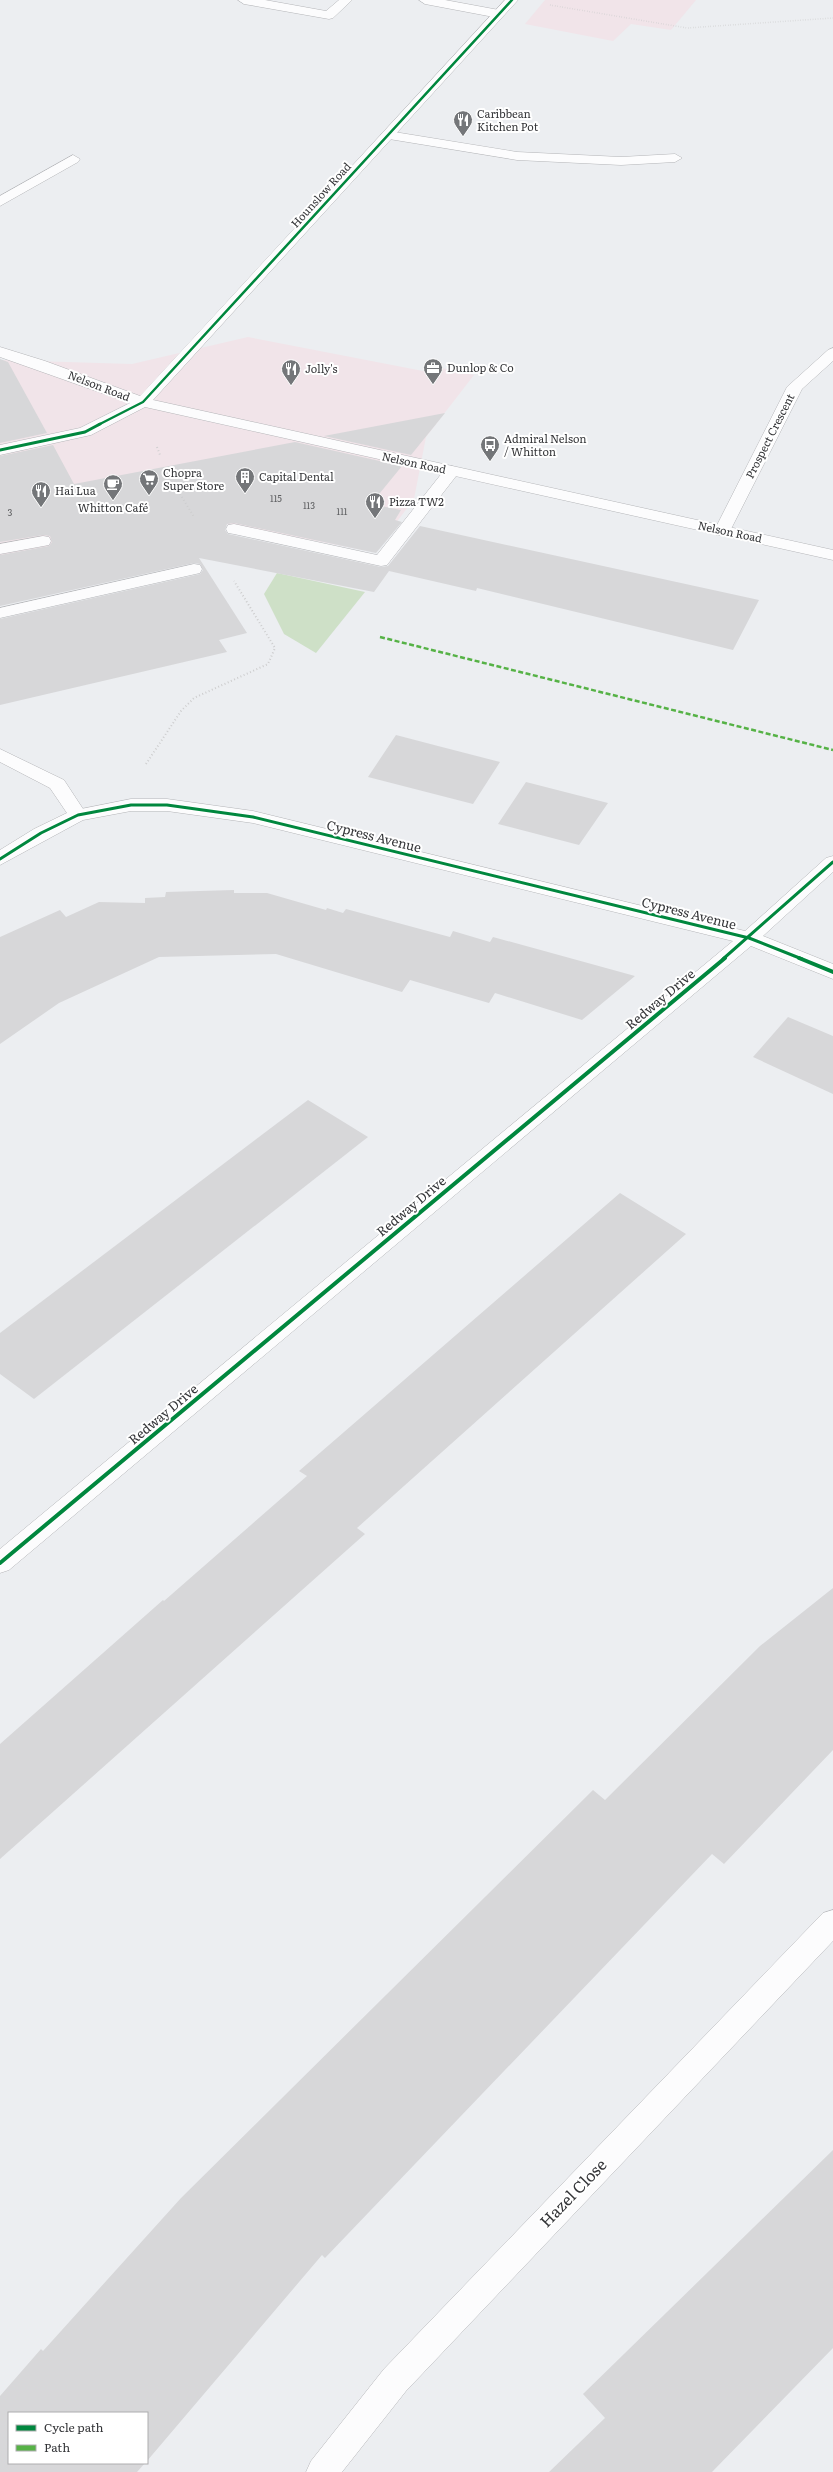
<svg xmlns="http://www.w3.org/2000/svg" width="833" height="2472" font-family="Literata,serif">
<rect width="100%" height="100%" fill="#eceef1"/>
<g fill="#f1e4e9">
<polygon points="545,0 696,0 671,30 631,24 613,41 525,24"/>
<polygon points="248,337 423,371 428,365 474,375 426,437 414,499 374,552 215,522 0,580 0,360 132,364"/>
</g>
<polygon fill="#cee0c7" points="277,573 365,592 316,653 284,634 264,594"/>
<g fill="#d7d7d9">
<polygon points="0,359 8,362 47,433 0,443"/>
<polygon points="445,413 411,455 324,436"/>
<polygon points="295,442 402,466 371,504 401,510 395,520 402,522 376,553 234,523 227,524 225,530 228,534 381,567 388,566 420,526 759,600 733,650 477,588 476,591 389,571 374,592 199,558 247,633 219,640 227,652 0,705 0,619 200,574 203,570 200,564 194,563 0,606 0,555 49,546 52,542 50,536 43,535 0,542 0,456 53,445 74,484"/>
<polygon points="396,735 438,746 500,762 473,804 368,777"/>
<polygon points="526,782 565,792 608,803 579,845 498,824"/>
<polygon points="234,890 234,893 267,893 326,910 327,908 343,913 346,909 450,937 453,931 490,942 493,937 635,976 582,1020 495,993 489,1003 410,980 402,992 276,954 159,957 59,1003 0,1044 0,937 60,910 66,917 99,902 145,903 145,898 165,897 166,892"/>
<polygon points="788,1017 833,1036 833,1094 753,1057"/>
<polygon points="308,1100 368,1137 34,1399 0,1374 0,1333"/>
<polygon points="620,1193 686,1234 357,1528 365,1534 0,1859 0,1744 163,1600 164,1601 307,1476 299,1471"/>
<polygon points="833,1588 833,1750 724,1864 712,1854 325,2258 322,2255 147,2461 147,2413 9,2413 9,2463 145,2463 137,2472 0,2472 0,2396 41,2349 43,2351 181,2198 593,1790 605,1800 760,1646"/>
<polygon points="833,2150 833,2348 712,2472 549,2472 605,2418 583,2394"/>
</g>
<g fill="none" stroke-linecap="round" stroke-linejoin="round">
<g stroke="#b4b5b8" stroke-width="1">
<g id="service">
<polygon points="238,0 265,0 326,11 339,0 352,0 333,18 329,19 244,4"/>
<polygon points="419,0 445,0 499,10 505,14 499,18 425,4"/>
<polygon points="388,131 517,152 621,157 675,154 682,158 675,162 621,165 517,160 383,138 381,135"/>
<polygon points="73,155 80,159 78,162 0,206 0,196"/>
<polygon points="452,466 460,471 387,565 381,566 234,534 228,533 226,529 228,525 234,524 377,555 446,468"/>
<polygon points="43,536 49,537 51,541 49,545 0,554 0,544"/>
<polygon points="194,564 200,565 202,569 200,573 0,618 0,608"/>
<polygon points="0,749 64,780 87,815 85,819 71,819 50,788 0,762"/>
</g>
</g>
<g stroke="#b4b5b8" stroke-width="1">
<g id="minor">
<polygon points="833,348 833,361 802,389 730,531 728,535 716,535 714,531 787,387 828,350"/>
<polygon points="131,799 167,799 253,811 745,931 826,858 833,856 833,872 763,936 833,964 833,979 751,946 9,1570 0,1573 0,1549 733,941 253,823 167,811 131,811 83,820 0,865 0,850 34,829 71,811"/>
<polygon points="833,1910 833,1941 406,2391 342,2472 306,2472 311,2461 384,2369 823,1913"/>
</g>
</g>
<g stroke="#b4b5b8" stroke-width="1">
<polygon id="tertiary" points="505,0 518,0 153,400 833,550 833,560 145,407 91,435 0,455 0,445 80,428 130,403 0,357 0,347 45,361 140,396"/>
</g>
<polyline stroke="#cdcdce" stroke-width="1.5" stroke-dasharray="0.5 2" stroke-linecap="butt" points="550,5 687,28 833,18"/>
<g stroke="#cdcdce" stroke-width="2" stroke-dasharray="1 2.5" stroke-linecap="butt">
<polyline points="157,447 160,455"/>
<polyline points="180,494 194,517"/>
<polyline points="146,764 181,711 194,698 268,664 275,648 234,581"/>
</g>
<use href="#service" fill="#fcfcfd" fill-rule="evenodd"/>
<use href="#minor" fill="#fcfcfd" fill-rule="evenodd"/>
<use href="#tertiary" fill="#fcfcfd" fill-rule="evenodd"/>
<polyline stroke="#56b246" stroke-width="2.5" stroke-dasharray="5 2.5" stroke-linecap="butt" points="380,637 833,750"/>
<g stroke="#fff" stroke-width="4">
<polyline id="cycleway-far2" points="98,425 143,402 512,0"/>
</g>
<g stroke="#fff" stroke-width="5">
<g id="cycleway-far1">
<polyline points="0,450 85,432 100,424"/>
<polyline points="0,859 41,833 78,815 131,805 167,805 253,817 749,938 802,959"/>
<polyline points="723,959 833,862"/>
</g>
</g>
<g stroke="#fff" stroke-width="6">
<g id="cycleway">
<polyline points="799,958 833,972"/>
<polyline points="0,1563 725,958"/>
</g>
</g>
<use href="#cycleway-far2" stroke="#00873e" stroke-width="2.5"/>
<use href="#cycleway-far1" stroke="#00873e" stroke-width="3"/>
<use href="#cycleway" stroke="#00873e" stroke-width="4"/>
</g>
<defs>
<g id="restaurant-pin" transform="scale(1)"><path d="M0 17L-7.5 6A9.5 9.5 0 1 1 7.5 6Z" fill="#747679" stroke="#fff"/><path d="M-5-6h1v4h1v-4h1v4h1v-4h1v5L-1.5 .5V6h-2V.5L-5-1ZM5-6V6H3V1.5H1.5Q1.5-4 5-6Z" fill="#fff"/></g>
<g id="office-pin" transform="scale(1)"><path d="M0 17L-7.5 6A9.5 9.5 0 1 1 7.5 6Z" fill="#747679" stroke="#fff"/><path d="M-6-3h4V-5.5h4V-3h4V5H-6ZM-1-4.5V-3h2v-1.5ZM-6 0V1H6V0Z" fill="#fff"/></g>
<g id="bus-pin" transform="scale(1)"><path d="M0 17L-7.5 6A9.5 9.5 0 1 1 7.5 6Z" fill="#747679" stroke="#fff"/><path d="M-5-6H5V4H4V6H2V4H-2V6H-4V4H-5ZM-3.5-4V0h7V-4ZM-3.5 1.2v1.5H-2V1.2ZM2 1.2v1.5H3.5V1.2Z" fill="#fff"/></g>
<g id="building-pin" transform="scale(1)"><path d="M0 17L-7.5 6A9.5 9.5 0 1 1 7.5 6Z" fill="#747679" stroke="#fff"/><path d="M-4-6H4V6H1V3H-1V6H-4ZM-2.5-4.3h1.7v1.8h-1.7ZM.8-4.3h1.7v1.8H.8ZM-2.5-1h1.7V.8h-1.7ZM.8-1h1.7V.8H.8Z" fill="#fff"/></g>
<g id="supermarket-pin" transform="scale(1)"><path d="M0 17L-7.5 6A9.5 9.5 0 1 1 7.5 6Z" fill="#747679" stroke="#fff"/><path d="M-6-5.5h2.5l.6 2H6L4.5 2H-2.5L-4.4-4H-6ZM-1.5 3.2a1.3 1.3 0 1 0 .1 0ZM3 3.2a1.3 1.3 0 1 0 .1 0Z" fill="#fff"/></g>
<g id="cafe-pin" transform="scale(1)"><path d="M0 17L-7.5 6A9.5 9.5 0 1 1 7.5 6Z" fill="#747679" stroke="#fff"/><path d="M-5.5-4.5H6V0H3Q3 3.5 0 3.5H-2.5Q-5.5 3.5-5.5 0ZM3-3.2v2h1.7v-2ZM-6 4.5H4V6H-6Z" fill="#fff"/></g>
</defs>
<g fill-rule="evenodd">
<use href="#restaurant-pin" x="463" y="120"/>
<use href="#office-pin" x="433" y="368"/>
<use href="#restaurant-pin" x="291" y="369"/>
<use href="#bus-pin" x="490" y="445"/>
<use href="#building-pin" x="245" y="477"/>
<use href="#supermarket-pin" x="149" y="479"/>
<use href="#cafe-pin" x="113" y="484"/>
<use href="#restaurant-pin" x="41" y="491"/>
<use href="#restaurant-pin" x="375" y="502"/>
</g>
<g text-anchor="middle" stroke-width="4" stroke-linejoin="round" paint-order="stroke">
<g font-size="9" fill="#5d5e60">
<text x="276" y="502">115</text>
<text x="309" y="509">113</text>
<text x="342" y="515">111</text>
<text x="10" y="516">3</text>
</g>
<g font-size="11" fill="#343538" stroke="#fff" text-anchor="start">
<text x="477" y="118">Caribbean<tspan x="477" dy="13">Kitchen Pot</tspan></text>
<text x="447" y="372">Dunlop &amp; Co</text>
<text x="305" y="373">Jolly's</text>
<text x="504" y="443">Admiral Nelson<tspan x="504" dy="13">/ Whitton</tspan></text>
<text x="163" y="477">Chopra<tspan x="163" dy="13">Super Store</tspan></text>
<text x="259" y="481">Capital Dental</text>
<text x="55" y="495">Hai Lua</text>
<text x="389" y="506">Pizza TW2</text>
<text x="113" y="512" text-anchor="middle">Whitton Café</text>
</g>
<g font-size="11" fill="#343538" stroke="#fff">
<text transform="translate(321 195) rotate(-48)" y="4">Hounslow Road</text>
<text transform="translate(99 386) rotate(21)" y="4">Nelson Road</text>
<text transform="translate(770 436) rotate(-63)" y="4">Prospect Crescent</text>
<text transform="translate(414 463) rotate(12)" y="4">Nelson Road</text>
<text transform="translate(730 532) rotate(12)" y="4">Nelson Road</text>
</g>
<g font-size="13" fill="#343538" stroke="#fff">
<text transform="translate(374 836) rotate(14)" y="5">Cypress Avenue</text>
<text transform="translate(689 913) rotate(14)" y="5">Cypress Avenue</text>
<text transform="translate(660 999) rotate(-40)" y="5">Redway Drive</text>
<text transform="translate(411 1206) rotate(-40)" y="5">Redway Drive</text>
<text transform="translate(163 1414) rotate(-40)" y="5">Redway Drive</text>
</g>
<g font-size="16" fill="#343538" stroke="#fff">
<text transform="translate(573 2193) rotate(-46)" y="6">Hazel Close</text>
</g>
</g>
<rect x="8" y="2412" width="140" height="52" fill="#ffffff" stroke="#aeaeaf"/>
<rect x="16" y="2425" width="20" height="6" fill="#00873e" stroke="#aeaeaf"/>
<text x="44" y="2432" font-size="12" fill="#343538">Cycle path</text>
<rect x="16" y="2445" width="20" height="6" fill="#56b246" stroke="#aeaeaf"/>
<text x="44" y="2452" font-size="12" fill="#343538">Path</text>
</svg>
